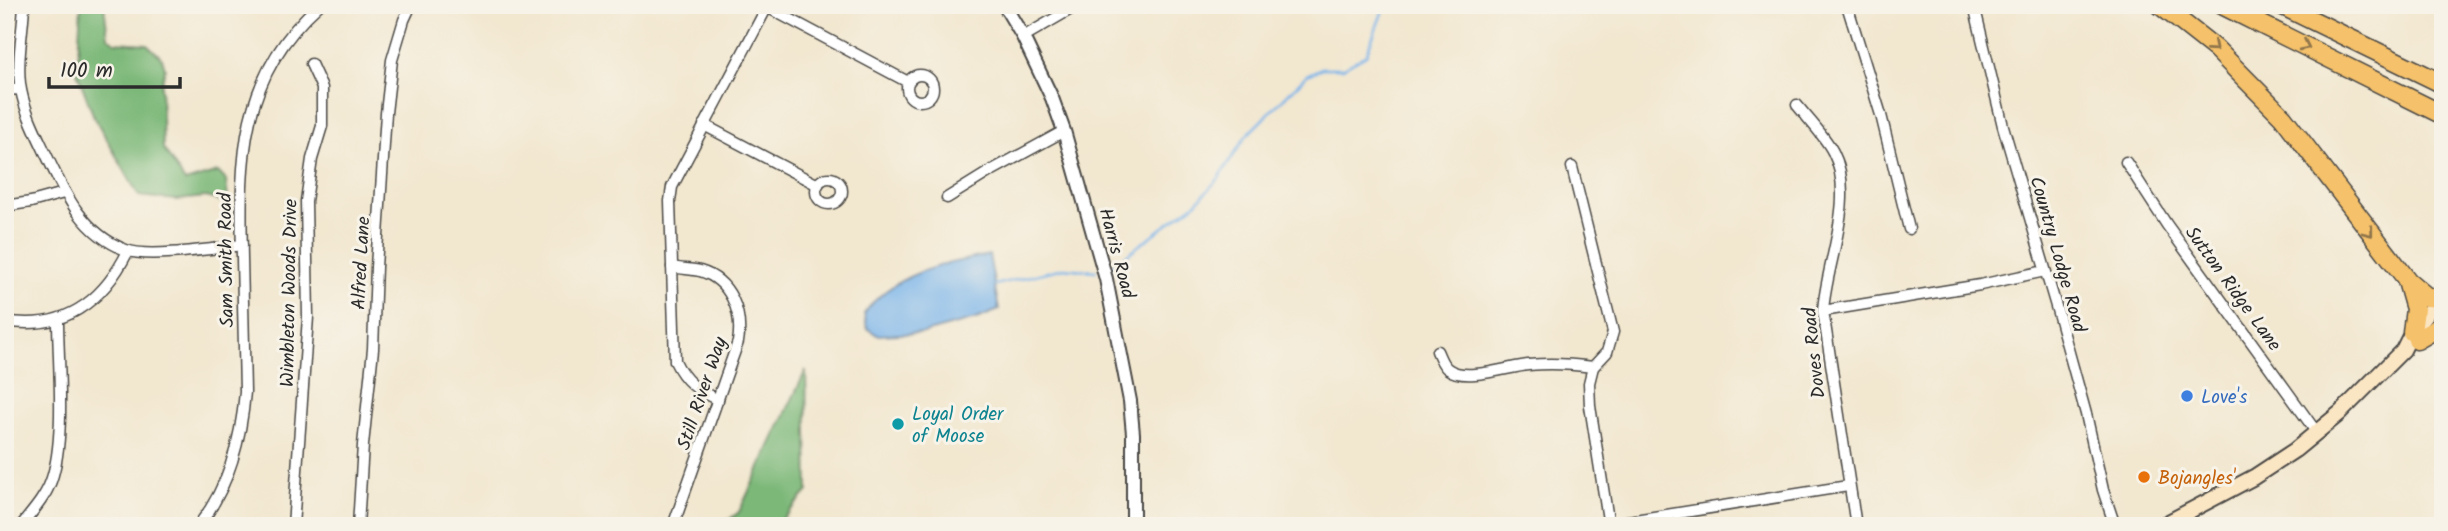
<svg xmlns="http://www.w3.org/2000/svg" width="2448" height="531" font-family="Kalam,sans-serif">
<rect width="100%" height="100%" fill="#f7f3e8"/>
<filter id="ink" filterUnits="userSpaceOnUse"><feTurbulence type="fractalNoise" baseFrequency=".0143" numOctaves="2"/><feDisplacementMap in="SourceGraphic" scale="14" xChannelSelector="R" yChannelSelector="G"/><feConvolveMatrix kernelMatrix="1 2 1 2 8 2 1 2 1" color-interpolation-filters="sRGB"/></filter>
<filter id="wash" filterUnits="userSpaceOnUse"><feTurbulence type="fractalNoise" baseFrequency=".00686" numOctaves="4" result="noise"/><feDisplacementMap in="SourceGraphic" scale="28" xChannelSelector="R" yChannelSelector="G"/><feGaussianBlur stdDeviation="1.57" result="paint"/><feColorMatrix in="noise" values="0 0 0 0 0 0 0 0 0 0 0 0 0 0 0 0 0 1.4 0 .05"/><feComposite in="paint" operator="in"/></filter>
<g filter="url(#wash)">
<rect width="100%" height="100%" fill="#f2e7cf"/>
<g fill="#7cb878" stroke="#547252" stroke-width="2">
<polygon points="81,5 104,5 108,37 115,42 147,44 162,58 165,68 161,86 163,148 185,182 218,172 226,180 228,200 221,201 206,197 176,200 139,196 94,117 77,72"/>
<polygon points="806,370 808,491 776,526 721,526 739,512"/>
</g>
<path fill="#79b4ea" stroke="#52708a" stroke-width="2" d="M989 255 999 310 976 319 924 333 877 335 867 328 864 314C892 273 942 264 989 255Z"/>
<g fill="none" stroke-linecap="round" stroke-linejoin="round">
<g stroke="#79b4ea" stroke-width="2.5">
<polyline points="1109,268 1197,202 1219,178 1246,136 1307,75 1322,68 1343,68 1366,55 1385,5"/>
<polyline points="995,285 1063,268 1096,271"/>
</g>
</g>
</g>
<g filter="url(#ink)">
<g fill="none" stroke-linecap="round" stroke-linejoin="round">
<g stroke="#494744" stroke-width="13">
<g id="minor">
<path d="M24 5C23 32 16 64 21 90 25 111 35 131 44 150 63 190 81 233 126 250 148 259 216 248 242 245"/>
<polyline points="1847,5 1881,115 1909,229"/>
<polyline points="1974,5 2003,126 2060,320 2086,414 2103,490 2115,526"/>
<polyline points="767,7 908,82"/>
<polyline points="1023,37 1078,5"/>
<circle cx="920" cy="88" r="13"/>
<polyline points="5,90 20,89"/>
<path d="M1797 105C1809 120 1825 136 1833 152 1857 198 1826 263 1823 311L1856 526"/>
<polyline points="704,125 818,185"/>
<polyline points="2126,162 2167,225 2317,433"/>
<polyline points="1572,167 1613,332 1607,352 1593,367 1589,383 1590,406 1609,526"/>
<circle cx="829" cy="191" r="13"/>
<polyline points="947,198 989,172 1064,131"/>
<polyline points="5,206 31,202 64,193"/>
<path d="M672 267C681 269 691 269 700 271 731 280 743 313 738 342L673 526"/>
<polyline points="1823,311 1980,285 2045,271"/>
<path d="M5 321C63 331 103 302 128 251"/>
<path d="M1437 351C1440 357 1442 365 1448 369 1465 382 1508 367 1528 365 1550 363 1571 364 1593 367"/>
<path d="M718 400C697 390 685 382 675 361L670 201 672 187 768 5"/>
<path d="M21 526C32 512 45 498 51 481 66 439 58 365 58 319"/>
<path d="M198 526C229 488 241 440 245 392 244 347 243 302 242 258 240 160 239 76 319 5"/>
<polyline points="293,526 308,317 306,201 312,159 322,126 322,88 311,64"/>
<polyline points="358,526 363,445 373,349 376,267 386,113 392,60 404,20 411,5"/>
<polyline points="1597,526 1848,486"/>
</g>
</g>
<g stroke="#494744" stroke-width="16">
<polyline id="tertiary" points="1004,5 1023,37 1052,98 1064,131 1106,279 1130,401 1133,434 1133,526"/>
</g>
<g stroke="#494744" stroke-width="18">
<polyline id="secondary" points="2161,526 2254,477 2295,450 2340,413 2403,350 2412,332 2443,293"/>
</g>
<g stroke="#494744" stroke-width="21">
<g id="motorway">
<polyline points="2160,5 2216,49 2283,117 2408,281 2427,297 2443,298"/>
<polyline points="2222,5 2443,115"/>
<polyline points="2281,5 2443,84"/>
<polyline points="2407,281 2415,309 2412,332"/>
<polyline points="2417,340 2443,325"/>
</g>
</g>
<use href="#minor" stroke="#fff" stroke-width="10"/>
<use href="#tertiary" stroke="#fff" stroke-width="12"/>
<use href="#secondary" stroke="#fbe6c4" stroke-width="14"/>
<use href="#motorway" stroke="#f5c16b" stroke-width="18"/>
</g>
<defs><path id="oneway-chevron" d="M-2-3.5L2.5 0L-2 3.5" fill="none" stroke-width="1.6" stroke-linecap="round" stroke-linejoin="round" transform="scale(1.75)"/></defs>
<g stroke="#90764b">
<use href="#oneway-chevron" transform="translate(2305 46) rotate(26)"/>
<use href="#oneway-chevron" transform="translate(2213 47) rotate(41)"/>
<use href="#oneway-chevron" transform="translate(2369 232) rotate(52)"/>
</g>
</g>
<circle fill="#3f7fe0" stroke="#f7f3e8" stroke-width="2.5" cx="2187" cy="396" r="7"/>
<circle fill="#0f9aa8" stroke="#f7f3e8" stroke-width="2.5" cx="898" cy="424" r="7"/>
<circle fill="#e8710a" stroke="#f7f3e8" stroke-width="2.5" cx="2144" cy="477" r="7"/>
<g text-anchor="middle" stroke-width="6" stroke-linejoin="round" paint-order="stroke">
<g font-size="19" fill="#2b2b2b" stroke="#f7f3e8">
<text transform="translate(1118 253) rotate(75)" y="7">Harris Road</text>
<text transform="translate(2059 254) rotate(74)" y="7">Country Lodge Road</text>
<text transform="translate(225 260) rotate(-91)" y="7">Sam Smith Road</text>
<text transform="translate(360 263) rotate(-87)" y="7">Alfred Lane</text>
<text transform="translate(2234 288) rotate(54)" y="7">Sutton Ridge Lane</text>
<text transform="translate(288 293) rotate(-89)" y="7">Wimbleton Woods Drive</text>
<text transform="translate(1813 353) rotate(-96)" y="7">Doves Road</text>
<text transform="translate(701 393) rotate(-71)" y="7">Still River Way</text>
</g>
<g font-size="19" fill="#366cbe" stroke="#f7f3e8" text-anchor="start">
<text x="2201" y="403">Love's</text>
</g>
<g font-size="19" fill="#0d838f" stroke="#f7f3e8" text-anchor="start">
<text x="912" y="420">Loyal Order<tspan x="912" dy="22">of Moose</tspan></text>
</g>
<g font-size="19" fill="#c56008" stroke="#f7f3e8" text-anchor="start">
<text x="2158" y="484">Bojangles'</text>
</g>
</g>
<rect width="2448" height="531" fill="none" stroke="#f7f3e8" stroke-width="28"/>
<path d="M49 77v10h131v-10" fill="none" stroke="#2b2b2b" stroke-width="3.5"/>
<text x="60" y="77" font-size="21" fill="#2b2b2b" stroke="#f7f3e8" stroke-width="5" paint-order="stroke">100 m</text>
</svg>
